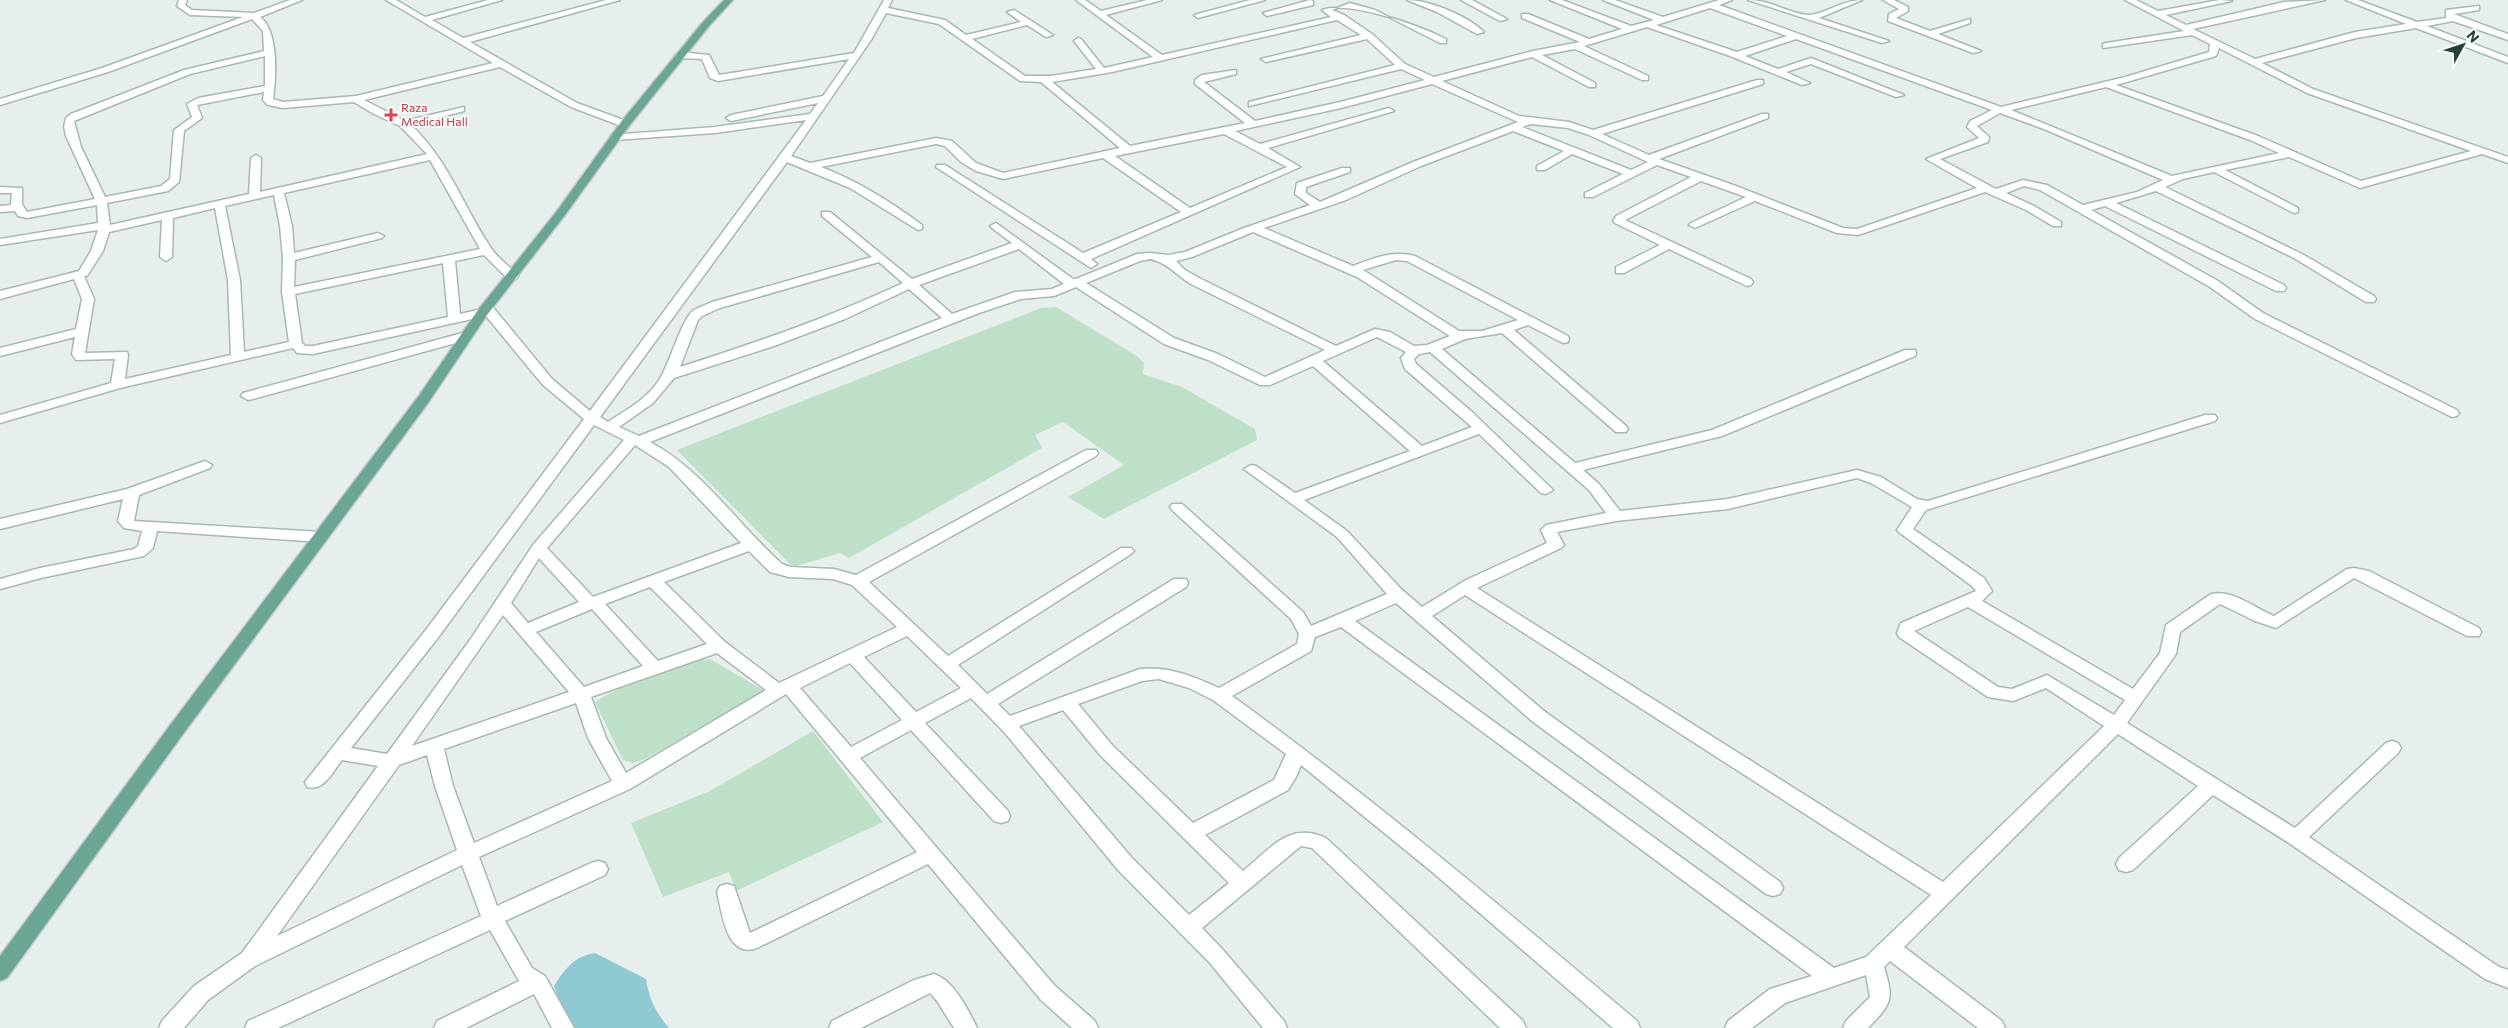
<svg xmlns="http://www.w3.org/2000/svg" width="2508" height="1028" font-family="Commissioner,sans-serif">
<rect width="100%" height="100%" fill="#e6efeb"/>
<g fill="#bfe0c8">
<polygon points="1056,307 1137,356 1144,363 1143,374 1182,387 1255,429 1257,440 1104,519 1068,497 1124,465 1063,422 1035,435 1042,448 849,558 840,553 793,567 677,450 1041,308"/>
<path d="M710 659 765 691 645 759 633 763 623 760 595 702C624 684 677 660 710 659Z"/>
<polygon points="813,731 883,822 736,891 729,872 663,897 631,823 710,791"/>
</g>
<path fill="#8ec9d4" d="M595 953 646 979C649 999 656 1013 669 1028H569L554 986C566 968 573 957 595 953Z"/>
<g fill="none" stroke-linecap="round" stroke-linejoin="round">
<g stroke="#a8b8b2" stroke-width="3">
<g id="minor">
<path d="M179 0H187L185 5 192 10 254 13 290 0H302L260 17C279 31 276 78 273 99L283 102 356 96 493 63 386 0H396L425 17 488 0H502L432 20 463 38 606 0H620L470 42 577 103 629 122V126H621L571 107 500 67 364 100 405 121 464 107V111L411 125C449 161 463 206 491 248 498 259 510 266 518 276L516 279H508L484 255 455 261 460 314 482 309 483 305H491L552 379 590 411 806 120 715 133 615 140 611 139V135L715 127 810 114 818 103 731 121 726 118 731 115 823 96 849 59 718 81 710 78 702 59 680 58 675 55 680 52 709 55 719 75 854 53 884 0H892L888 8 945 20 966 35 1021 22 1007 12 1014 10 1053 35 1046 37 1027 25 972 39 1025 76H1051L1096 69 1074 41 1078 38 1081 39 1104 68 1153 57 1076 0H1085L1101 11 1147 0H1162L1106 15 1162 55 1331 17 1322 10C1349 0 1418 25 1446 39V43H1440L1375 10 1350 3 1332 10 1344 15 1372 34 1405 64 1434 77 1533 51 1580 42 1522 18V14H1528L1589 39 1622 29 1550 0H1562L1631 26 1654 20 1603 0H1615L1663 17 1719 0H1732L1719 5 2001 107 2125 77 2209 52 2210 44 2192 35 2103 48V44L2106 43 2184 31 2125 0H2136L2158 11 2220 0 2232 1 2166 15 2186 25 2284 2 2325 0 2193 29 2255 59 2355 32 2406 24 2346 0H2358L2417 22 2446 18V10L2479 6V10L2454 14 2508 34V40L2453 21 2427 26 2508 57V63L2416 28 2356 38 2262 63 2313 89 2508 157V163L2482 154 2360 188 2289 157 2225 170 2298 208V212L2294 213 2214 172 2183 179 2165 187 2302 254 2374 296 2376 299 2374 302H2366L2294 258 2156 191 2116 203 2284 285 2286 288 2284 291H2276L2105 206 2091 210 2218 281 2263 313 2457 410 2459 413 2457 416 2452 417 2255 319 2210 287 2040 190 2024 186 2006 193 2034 206 2061 222V226H2053L2026 210 1985 192 1858 235 1837 233 1755 201 1695 228 1689 225 1691 223 1746 197 1701 181 1625 220 1751 279 1753 282 1751 285 1747 286 1669 249 1624 273H1616V267L1660 245 1615 223 1613 221 1616 216 1691 177 1657 165 1593 197H1585V193L1623 174 1572 154 1545 170H1537V166L1564 151 1513 131 1421 166 1346 200 1264 228 1353 266C1374 258 1392 250 1415 256L1568 336 1569 339 1568 342 1563 343 1528 325 1514 330 1626 426 1628 429 1626 432H1616L1502 333 1465 339 1442 349 1575 463 1712 430 1905 350H1915L1916 353 1915 356 1722 436 1583 470 1599 484 1620 511 1728 499 1857 470 1881 477 1917 499 1928 501 2205 415H2215L2217 418 2215 421 1926 510 1913 529 1984 578 1992 591 1982 601 2133 689 2160 653 2166 625 2211 594C2232 589 2255 608 2274 616L2347 569 2354 568 2369 571 2479 628 2481 632 2479 636H2467L2354 578 2276 628 2255 621 2220 604 2180 632 2176 654 2127 723 2295 828 2386 743 2392 741 2398 743 2401 748 2398 753 2309 837 2499 967 2508 970V988L2485 979 2289 843 2213 795 2133 870 2126 872 2119 870 2116 864 2119 858 2198 786 2118 734 1904 947 2002 1021 2005 1028H1978L1890 961 1884 967C1894 1000 1892 1003 1868 1028H1843L1846 1021 1870 997 1866 975 1785 1003 1752 1028H1725L1728 1021 1770 989 1812 976 1341 627 1315 637 1311 651 1232 696C1373 798 1504 909 1637 1021L1640 1028H1613L1431 871 1301 765 1296 777 1288 790 1205 835 1243 871C1271 849 1288 821 1326 838L1523 1021 1526 1028H1500L1312 848 1301 846 1202 928 1224 951 1284 1021 1287 1028H1263L1210 963 1118 870 1005 733 971 698 925 723 1008 811 1010 816 1008 821 1001 823 994 821 911 730 860 758 1055 986 1095 1021 1098 1028H1072L1041 1000 928 864 757 948C726 959 722 912 717 892L720 886 727 884 734 886 750 933 917 852 786 694 630 789 479 857 497 906 591 863 598 861 605 863 608 869 605 875 505 921 532 968 545 976 574 1028H552L534 994 466 1028H434L437 1021 519 981 490 930 278 1028H245L248 1021 481 916 462 865 255 966 208 1000 184 1028H159L162 1021 194 986 242 953 378 766 342 760C333 771 324 792 307 787L305 782 425 631 584 419 543 385 486 316 313 354 297 353 293 348 120 388 0 423V415L111 383 115 359 76 360 72 354 75 337 0 356V348L76 329 82 299 74 279 0 299V291L79 271 91 251 98 230 0 245V239L98 223 97 205 27 218 18 216 15 211 0 212V206L11 205 12 193H0V187L22 188V204L27 212 95 199 66 136 64 127 66 118 71 114 184 70 264 51 263 31 252 19 108 72 0 105V99L102 68 243 17 190 15 177 6ZM1710 8 1787 36 1737 52 1656 25ZM886 13 939 24 1020 81 1041 82 1120 148 1003 173 976 163 952 141 936 138 810 163 791 156 871 40ZM1337 20 1361 35 1261 59 1266 62 1367 39 1395 65 1249 102V106L1401 69 1425 80 1340 102 1255 121 1204 82 1236 74V70L1202 75 1195 80V84L1245 123 1130 146 1052 82 1112 72ZM1647 27 1730 56 1802 85 1810 83 1786 72 1811 64 1896 97 1904 95 1811 58 1778 69 1745 56 1796 39 1992 110 1970 121 1967 127 1979 138 1926 159 1977 188 1857 229 1843 228 1736 186 1659 159 1768 118V114H1762L1649 155 1602 134 1763 84V80H1757L1593 130 1569 122 1519 116 1442 81 1532 57 1589 87H1595V83L1542 55 1575 49 1642 80H1648V76L1584 46ZM2219 48 2307 93 2471 151 2361 181 2258 136 2116 85 2216 56ZM265 56V86L198 98 187 104 192 117 174 130 170 179 161 186 105 197 81 147 74 121 190 74ZM1432 84 1518 122 1413 162 1320 202 1306 193V187L1350 172V168H1342L1297 183 1295 194 1310 205 1244 228 1185 252 1168 255 1150 253 1137 254 1076 279H1073L996 223 990 226 992 228 1012 243 912 279 830 212H822V216L872 257 712 302C706 305 699 307 694 310 681 319 670 364 659 380 647 399 626 410 608 422L600 417 787 162 850 188 918 230 922 229V225C891 202 858 181 821 167L936 144 945 146 961 162 976 171 1003 179 1103 158 1181 212 1083 253 945 165H937L936 167 1091 268 1097 264 1091 259 1300 167 1268 148 1394 111 1389 108 1260 144 1235 131 1341 108ZM2106 87 2250 140 2279 153 2172 176 2011 110ZM264 92 263 100 268 105 283 108 354 102 374 114 400 126 427 154 260 192 261 158 256 155 251 158 249 194 110 225 107 203 168 191 179 182 184 131 202 118 197 105ZM2000 113 2044 129 2163 180 2137 192 2083 205 2047 185 2023 180 1996 189 1940 159 1988 142 1989 137 1977 126ZM1531 124 1568 128 1589 135 1648 162 1631 170 1522 127ZM1224 134 1287 167 1190 208 1115 156ZM430 160 480 249 294 287 295 260 382 238 384 236 378 233 294 253 292 226 284 193ZM274 195 280 226 283 258 282 292 289 342 244 352 240 280 225 206ZM215 208 228 280 231 355 125 379 128 355 127 352 85 353 94 299 84 276H87L103 251 109 232 162 220 160 257 166 261 172 257 173 218ZM1253 232 1357 277 1450 336 1427 345 1414 346 1390 332 1375 329 1336 346 1199 278 1185 270 1176 261 1192 257ZM1019 249 1064 284 1052 289 1015 292 952 314 919 285ZM1150 259C1168 263 1175 274 1191 284L1325 350 1265 377 1218 354 1174 338 1086 283 1140 261ZM1396 260 1407 261 1518 320 1482 331H1459L1363 270ZM879 262 903 283C830 317 756 343 680 367L698 320 702 316 720 308ZM443 263 448 317 313 346H305L302 343 295 294ZM1076 287 1164 344 1208 360 1260 385H1270L1313 366 1410 451 1295 493 1256 466 1251 465 1244 469 1337 537 1387 594 1311 626 1303 612 1182 504H1172L1170 507 1172 510 1291 619 1299 634 1297 644 1219 688C1193 676 1168 666 1140 669L1010 716 998 704 1186 587 1188 583 1186 579H1174L987 694 958 665 1131 554 1134 551 1131 548H1121L948 656 869 582 1096 456 1098 453 1096 450H1086L856 575 834 569 790 567 782 564C738 525 703 470 650 442L979 313 1021 299 1054 296ZM909 289 942 318 639 436 619 427 653 403 674 378 774 346 845 319ZM1377 337 1406 352 1401 358 1405 369 1472 427 1422 446 1323 361ZM1430 352 1589 490 1606 513 1546 525 1541 530 1547 543 1466 580 1422 607 1401 589 1347 531 1304 500 1479 434 1541 493 1546 494 1553 490 1472 412 1416 364 1414 359 1419 354ZM594 425 624 440 533 545 470 640 387 754 351 748 437 639ZM635 445 669 467 741 543 593 597 547 548ZM1857 478 1871 483 1912 507 1897 530 1900 533 1972 586 1976 591 1901 623 1897 633 1899 637 1988 697 2013 701 2046 688 2104 726 1943 882 1477 588 1561 548 1564 545 1557 532 1616 521 1728 509ZM749 551 770 572 789 577 833 579 852 585 897 627 779 683 725 642 664 582ZM539 558 579 602 528 623 511 603ZM650 587 707 644 658 661 605 604ZM1465 595 1931 895 1866 957 1834 968 1355 621 1396 603 1532 721 1766 894 1773 896 1780 894 1783 888 1780 882 1544 711 1432 616ZM1968 607 2125 700 2114 715 2047 675 2012 689 1998 687 1914 631ZM592 609 643 666 584 687 536 632ZM503 615 569 692 412 746ZM907 636 961 688 916 712 864 657ZM717 653 766 690 626 773 606 738 591 697ZM850 663 902 720 851 747 800 688ZM1159 679 1189 688 1213 700 1286 754 1274 780 1193 823 1112 745 1078 704 1142 681ZM576 703 588 738 612 781 474 843 453 786 444 749ZM1063 710 1100 755 1229 883 1189 915 1132 858 1019 726ZM427 755 435 786 457 850 277 936 399 765Z"/>
<polygon points="1250,0 1265,0 1198,18 1194,15"/>
<polygon points="1310,0 1313,1 1313,5 1267,16 1263,13"/>
<path d="M1407 0C1429 0 1468 16 1484 32L1477 34 1437 12Z"/>
<polygon points="1461,0 1472,0 1507,19 1500,21"/>
<path d="M1748 0C1771 0 1790 14 1809 15 1822 15 1843 0 1862 0L1819 18 1889 41 1882 43Z"/>
<polygon points="1883,0 1894,0 1908,7 1908,11 1896,18 1930,31 1970,19 1970,23 1938,34 1981,51 1973,53 1888,21 1889,14 1899,9"/>
<polygon points="466,332 472,336 470,339 253,399 248,400 241,396 243,393"/>
<polygon points="205,461 212,465 210,468 139,495 134,521 321,532 329,537 321,542 157,531 153,548 144,556 41,578 0,589 0,579 40,568 134,549 138,546 142,531 124,528 118,521 123,499 0,529 0,519 127,489"/>
<path d="M934 974C954 981 968 1009 977 1028H954L937 1001 930 993 861 1028H829L832 1021 914 980Z"/>
</g>
</g>
<g stroke="#c2cac8" stroke-width="3">
<polygon id="major" points="724,0 733,0 709,26 629,126 565,215 487,315 428,403 183,734 7,978 0,981 0,956 171,724 418,397 478,310 557,211 621,122 703,22"/>
</g>
<use href="#minor" fill="#fff" fill-rule="evenodd"/>
<use href="#major" fill="#6aa596" fill-rule="evenodd"/>
</g>
<path fill="#e0444e" stroke="#f7fbf9" stroke-width="2" d="M388.5 107.5h5v5h5v5h-5v5h-5v-5h-5v-5h5z"/>
<g text-anchor="middle" stroke-width="4" stroke-linejoin="round" paint-order="stroke">
<g font-size="12" fill="#be3a42" stroke="#f7fbf9" text-anchor="start">
<text x="401" y="112">Raza<tspan x="401" dy="14">Medical Hall</tspan></text>
</g>
</g>
<g transform="translate(2463 45) rotate(50)" stroke="#f7fbf9" stroke-width="4" paint-order="stroke">
<path d="M0-4L9 19L0 12L-9 19Z" fill="#24423a"/>
<text y="-8" font-size="14" font-weight="bold" text-anchor="middle" fill="#24423a">N</text>
</g>
</svg>
